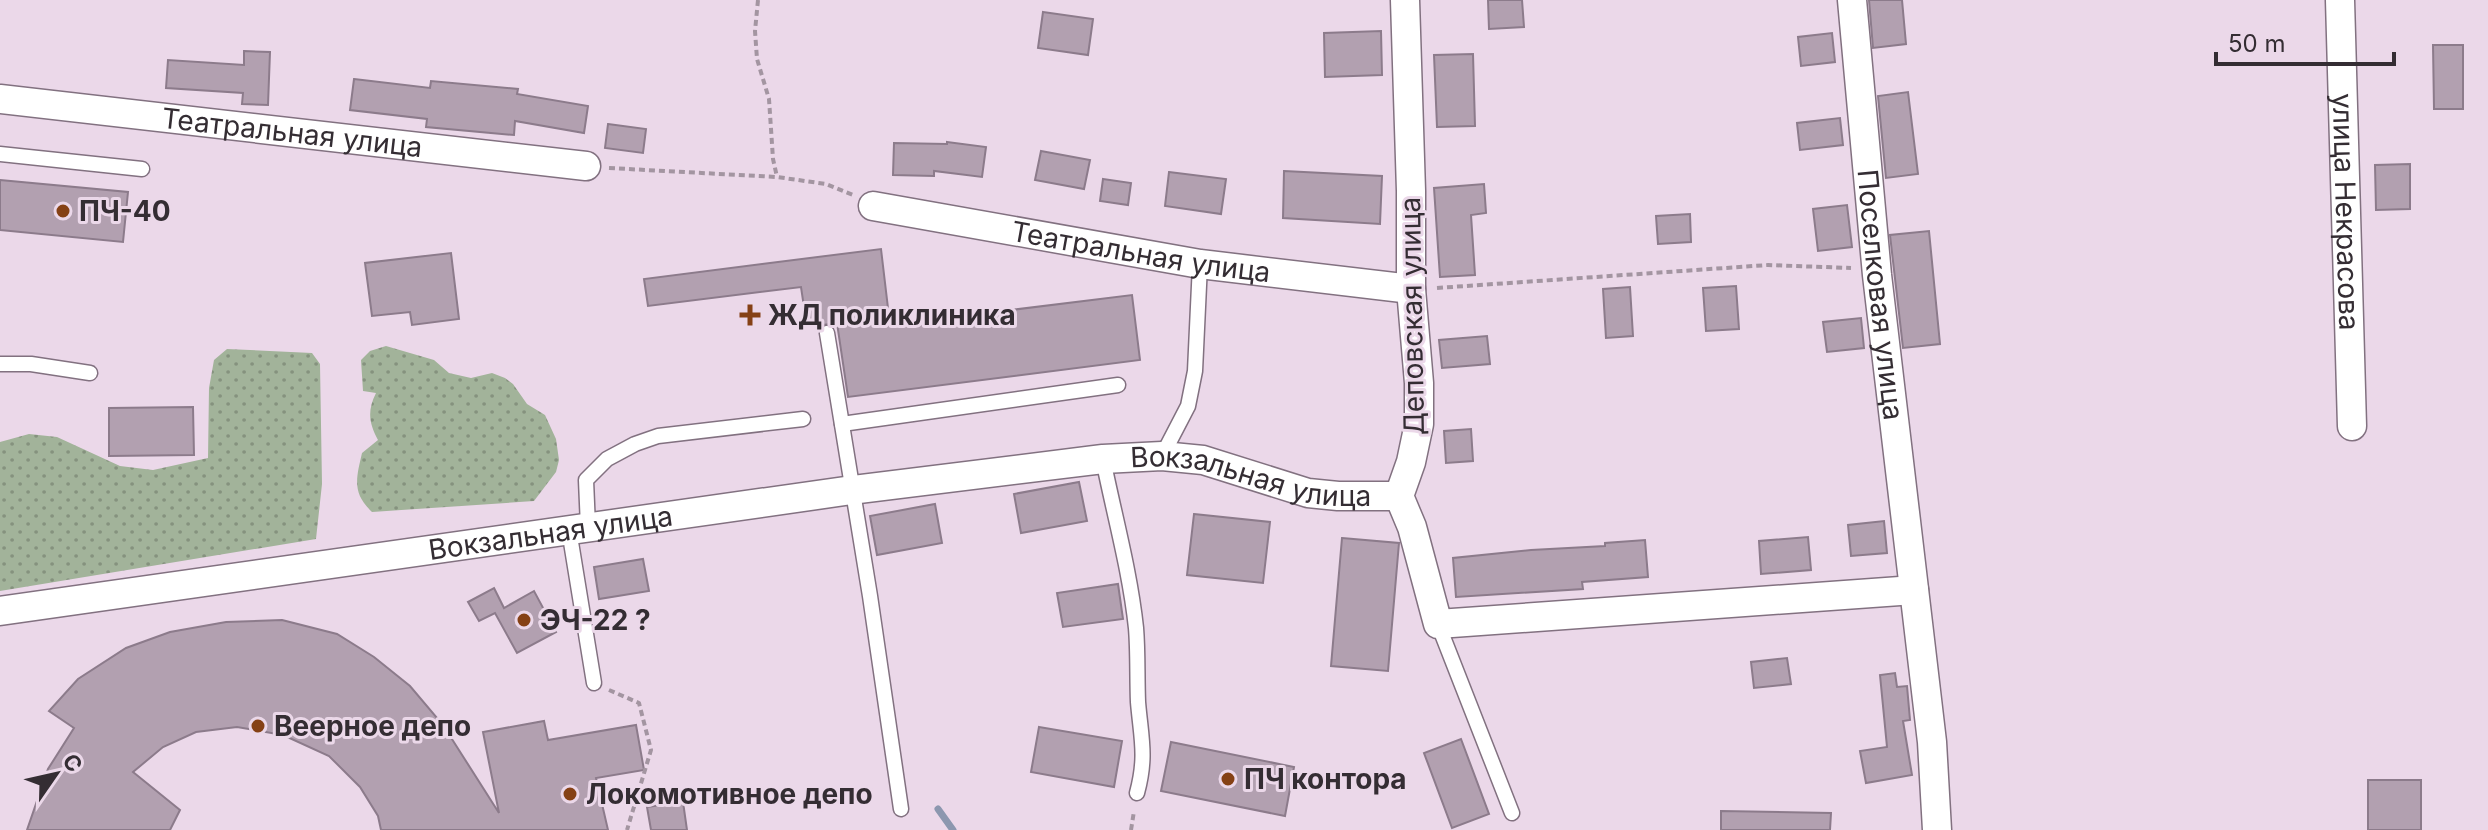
<svg xmlns="http://www.w3.org/2000/svg" width="2488" height="830" font-family="Inter,sans-serif">
<defs>
<pattern id="park-dots" width="8" height="8" patternUnits="userSpaceOnUse" patternTransform="scale(2)"><rect width="8" height="8" fill="#a2b39a"/><path d="M2 2h.1M6 6h.1" fill="none" stroke="#85927e" stroke-width="1.8" stroke-linecap="round"/></pattern>
</defs>
<rect width="100%" height="100%" fill="#ebd8e9"/>
<g fill="url(#park-dots)">
<path d="M386 346 434 360 449 373 471 378 492 373 505 378 513 384 527 404 545 415 556 439 559 460 556 472 534 501 372 512C352 493 356 479 362 453L378 440C369 423 367 411 376 393L363 391 361 360 370 351Z"/>
<polygon points="227,349 312,353 320,364 322,484 316,539 0,591 0,442 29,434 57,437 120,466 153,470 208,458 209,388 214,360"/>
</g>
<g fill="none" stroke-linecap="round" stroke-linejoin="round">
<polyline stroke="#8c97af" stroke-width="7" points="938,809 953,830"/>
</g>
<g fill="#b2a0b0" stroke="#8c7b8b" stroke-width="2">
<polygon points="1488,0 1522,0 1524,27 1489,29"/>
<polygon points="1869,0 1902,0 1906,44 1873,48"/>
<polygon points="1043,12 1093,19 1088,55 1038,48"/>
<polygon points="1381,31 1382,75 1325,77 1324,33"/>
<polygon points="1832,33 1835,62 1801,66 1798,37"/>
<polygon points="2433,45 2463,45 2463,109 2434,109"/>
<polygon points="244,51 270,52 268,105 242,104 243,93 166,88 168,60 244,65"/>
<polygon points="1473,54 1475,126 1437,127 1434,55"/>
<polygon points="354,79 430,88 431,81 518,89 517,94 588,106 584,133 515,121 514,135 426,127 427,119 350,110"/>
<polygon points="1908,92 1918,174 1886,178 1878,96"/>
<polygon points="1840,118 1843,145 1800,150 1797,123"/>
<polygon points="608,124 646,129 643,153 605,148"/>
<polygon points="947,142 986,147 982,177 934,171 934,176 893,175 894,143 947,144"/>
<polygon points="1041,151 1090,160 1084,189 1035,180"/>
<polygon points="2410,164 2410,209 2376,210 2375,165"/>
<polygon points="1284,171 1382,176 1380,224 1283,218"/>
<polygon points="1169,172 1226,179 1221,214 1165,206"/>
<polygon points="1103,179 1131,183 1128,205 1100,201"/>
<polygon points="0,180 128,192 123,242 0,230"/>
<polygon points="1484,184 1486,213 1471,215 1475,275 1440,277 1434,188"/>
<polygon points="1847,205 1852,247 1818,251 1813,209"/>
<polygon points="1690,214 1691,242 1658,244 1656,216"/>
<polygon points="1929,231 1940,344 1903,348 1890,235"/>
<polygon points="881,249 890,325 1132,295 1140,360 848,397 837,323 807,327 801,287 648,306 644,279"/>
<polygon points="451,253 459,319 412,325 410,312 372,316 365,263"/>
<polygon points="1736,286 1739,329 1706,331 1703,288"/>
<polygon points="1630,287 1633,336 1606,338 1603,289"/>
<polygon points="1861,318 1864,348 1827,352 1823,322"/>
<polygon points="1487,336 1490,364 1442,368 1439,340"/>
<polygon points="193,407 194,455 109,456 109,408"/>
<polygon points="1471,429 1473,461 1446,463 1444,431"/>
<polygon points="1079,482 1087,521 1021,533 1014,494"/>
<polygon points="935,504 942,543 877,555 870,516"/>
<polygon points="1194,514 1270,522 1263,583 1187,575"/>
<polygon points="1884,521 1887,553 1851,556 1848,525"/>
<polygon points="1808,537 1811,570 1761,574 1759,541"/>
<polygon points="1342,538 1399,543 1388,671 1331,666"/>
<polygon points="1645,540 1648,577 1582,582 1583,589 1456,597 1453,558 1531,550 1605,546 1605,543"/>
<polygon points="643,559 649,591 599,599 594,567"/>
<polygon points="1118,584 1123,619 1063,627 1057,593"/>
<polygon points="494,588 504,608 534,591 556,632 517,653 495,613 479,621 468,602"/>
<polygon points="282,620 337,634 374,657 410,686 443,725 499,813 483,732 544,721 548,740 636,725 644,770 596,778 608,830 381,830 378,816 360,787 329,756 283,735 237,727 196,732 163,747 133,772 180,810 170,830 27,830 48,769 74,728 49,711 78,679 126,648 170,632 226,622"/>
<polygon points="1787,658 1791,684 1754,688 1751,662"/>
<polygon points="1895,673 1897,687 1907,686 1910,720 1903,721 1912,775 1866,783 1860,751 1887,747 1880,675"/>
<polygon points="1039,727 1122,741 1114,787 1031,772"/>
<polygon points="1461,739 1489,814 1452,828 1424,753"/>
<polygon points="1171,742 1294,767 1285,816 1161,791"/>
<rect x="2368" y="780" width="53" height="50"/>
<polygon points="683,802 687,830 651,830 647,807"/>
<polygon points="1721,811 1831,813 1830,830 1721,830"/>
</g>
<g fill="none" stroke-linecap="round" stroke-linejoin="round">
<g stroke="#827180" stroke-width="17">
<g id="lane">
<polyline points="0,154 142,169"/>
<polyline points="827,333 870,596 901,809"/>
<polyline points="0,364 31,364 90,373"/>
<polyline points="842,424 1118,385"/>
<polyline points="1162,456 1188,406 1195,371 1200,264"/>
<path d="M1103 459C1114 514 1130 571 1136 628 1138 652 1137 677 1138 702 1141 738 1147 756 1137 793"/>
<polyline points="588,527 586,480 607,459 635,444 658,436 803,419"/>
<polyline points="569,530 594,683"/>
<polyline points="1438,624 1512,813"/>
</g>
</g>
<g stroke="#827180" stroke-width="31">
<g id="street">
<polyline points="1405,0 1411,191 1411,289 1419,383 1419,424 1411,462 1399,496 1412,527 1438,624 1914,590"/>
<path id="s1" d="M1852 0 1877 275 1932 742 1937 830"/>
<path id="s2" d="M2340 0 2352 426"/>
<path id="s3" d="M0 99 586 166"/>
<path id="s4" d="M873 206 1200 264 1411 289"/>
<path id="s5" d="M0 611 852 490 1103 459 1162 456 1203 460 1308 493 1338 496H1399"/>
</g>
</g>
<g stroke="#a395a1" stroke-width="4" stroke-dasharray="6 4" stroke-linecap="butt">
<polyline points="758,0 755,31 757,59 769,99 773,159 777,177"/>
<polyline points="609,168 777,177 826,184 853,195"/>
<polyline points="1437,288 1768,265 1851,268"/>
<polyline points="609,690 639,703 651,750 627,830"/>
<polyline points="1131,830 1134,811"/>
</g>
<use href="#lane" stroke="#fff" stroke-width="14"/>
<use href="#street" stroke="#fff" stroke-width="28"/>
</g>
<g fill="#854115" stroke="#ebd8e9" stroke-width="3">
<circle cx="63" cy="211" r="8"/>
<path d="M746 303h8v8h8v8h-8v8h-8v-8h-8v-8h8z"/>
<circle cx="524" cy="620" r="8"/>
<circle cx="258" cy="726" r="8"/>
<circle cx="1228" cy="779" r="8"/>
<circle cx="570" cy="794" r="8"/>
</g>
<g text-anchor="middle" stroke-width="6" stroke-linejoin="round" paint-order="stroke">
<g font-size="28" fill="#342d33" stroke="#ebd8e9">
<text dy="10" stroke="none"><textPath href="#s3" startOffset="294">Театральная улица</textPath></text>
<text dy="10" stroke="none"><textPath href="#s2" startOffset="212">улица Некрасова</textPath></text>
<text dy="10" stroke="none"><textPath href="#s4" startOffset="272">Театральная улица</textPath></text>
<text dy="10" stroke="none"><textPath href="#s1" startOffset="296">Поселковая улица</textPath></text>
<text transform="translate(1412 316) rotate(-91)" y="10">Деповская улица</text>
<text dy="10" stroke="none"><textPath href="#s5" startOffset="1264">Вокзальная улица</textPath></text>
<text dy="10" stroke="none"><textPath href="#s5" startOffset="556">Вокзальная улица</textPath></text>
</g>
<g font-size="28" font-weight="bold" fill="#342d33" stroke="#ebd8e9" text-anchor="start">
<text x="79" y="221">ПЧ-40</text>
<text x="768" y="325">ЖД поликлиника</text>
<text x="540" y="630">ЭЧ-22 ?</text>
<text x="274" y="736">Веерное депо</text>
<text x="1244" y="789">ПЧ контора</text>
<text x="586" y="804">Локомотивное депо</text>
</g>
</g>
<g transform="translate(56 774) rotate(56)" stroke="#ebd8e9" stroke-width="6" paint-order="stroke">
<path d="M0-6L14 30L0 20L-14 30Z" fill="#342d33"/>
<text y="-12" font-size="22" font-weight="bold" text-anchor="middle" fill="#342d33">С</text>
</g>
<path d="M2216 52v12h178v-12" fill="none" stroke="#342d33" stroke-width="4"/>
<text x="2228" y="52" font-size="24" fill="#342d33" stroke="#ebd8e9" stroke-width="6" paint-order="stroke">50 m</text>
</svg>
